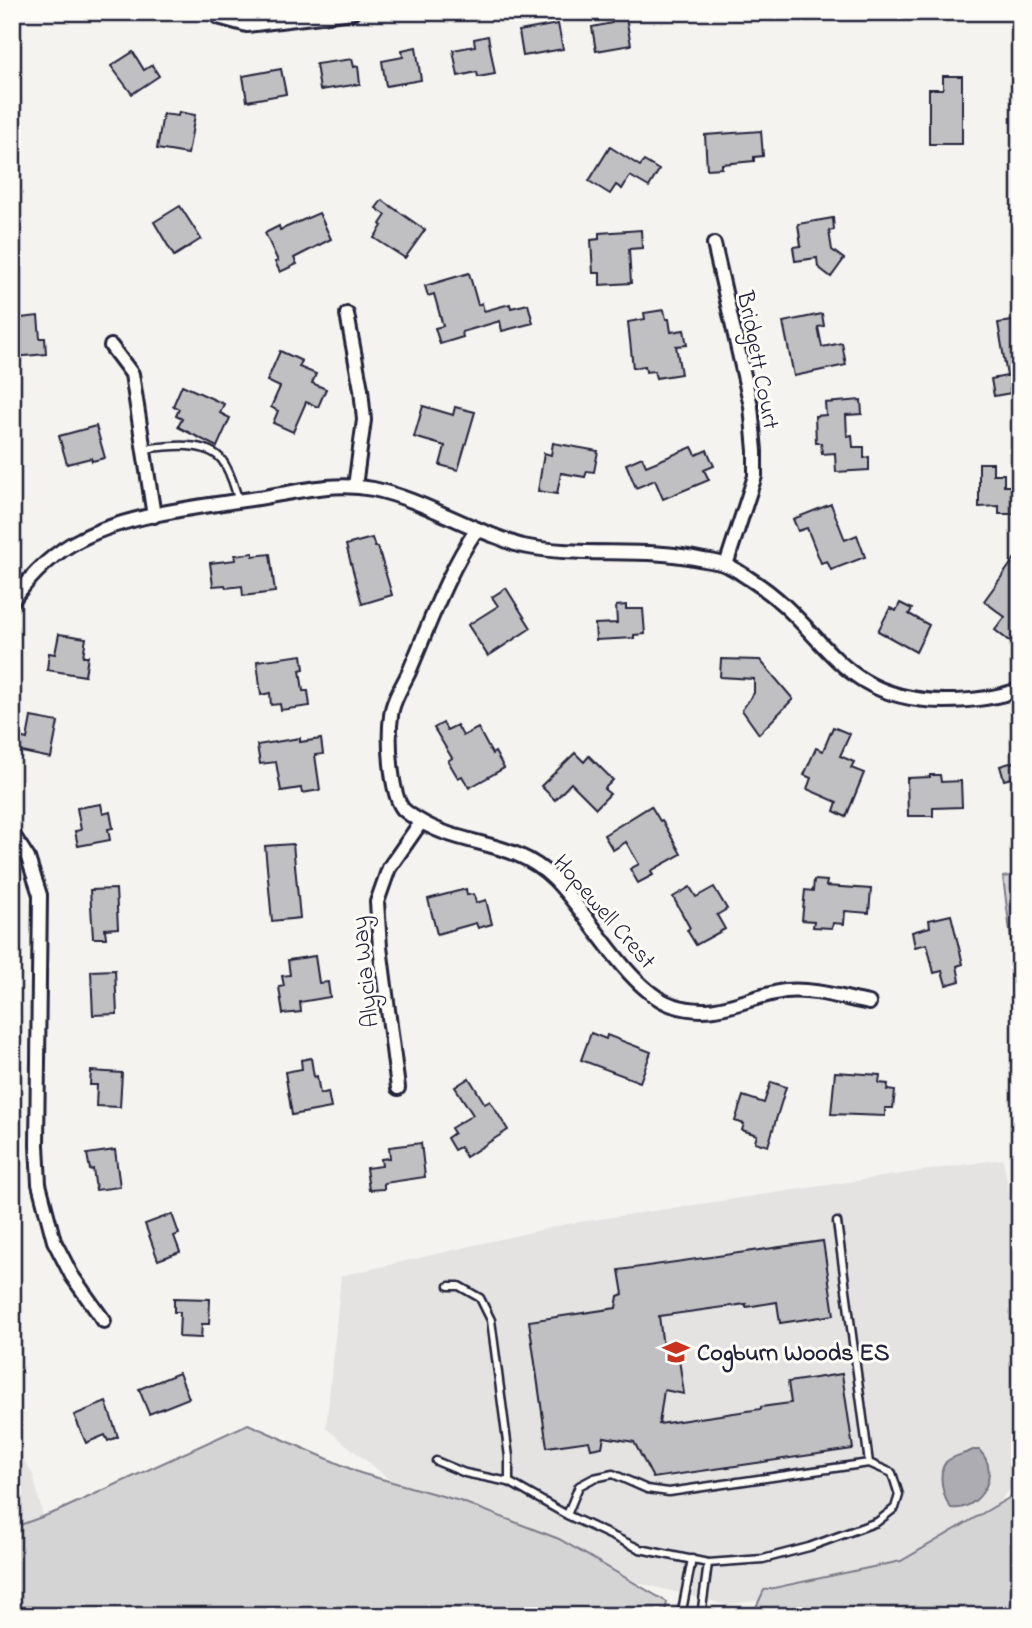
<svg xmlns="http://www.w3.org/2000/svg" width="1032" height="1628" font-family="'Indie Flower',sans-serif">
<rect width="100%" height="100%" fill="#f4f3ef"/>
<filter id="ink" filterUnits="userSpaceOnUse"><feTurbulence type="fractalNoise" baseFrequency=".0143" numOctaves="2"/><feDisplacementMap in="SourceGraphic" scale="14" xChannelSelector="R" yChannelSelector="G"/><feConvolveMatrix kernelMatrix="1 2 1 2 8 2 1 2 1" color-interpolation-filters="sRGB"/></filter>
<g filter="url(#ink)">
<g fill="#e4e3e2">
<polygon points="1003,1159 1020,1255 1020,1476 944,1572 728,1605 464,1540 326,1428 341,1276 566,1224"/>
<polygon points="12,1441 33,1475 66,1611 12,1616"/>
</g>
<g fill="#d5d4d5" stroke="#7c7b88" stroke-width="2">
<polygon points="1020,874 1020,1009 1003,877"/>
<polygon points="248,1424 360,1473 460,1501 559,1539 667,1602 665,1616 12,1616 12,1528 58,1511"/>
<polygon points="1020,1476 1020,1616 752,1616 764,1590 901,1561 1019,1492"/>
</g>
<path fill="#acacb2" stroke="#757582" stroke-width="2" d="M973 1450H979C1003 1473 979 1512 951 1508 943 1498 937 1473 946 1462 952 1456 965 1454 973 1450Z"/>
<g fill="#c0bfc2" stroke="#22223b" stroke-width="2">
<polygon points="625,12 631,45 596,51 592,27 612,23 610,15"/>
<polygon points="558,24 563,49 523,56 519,31"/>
<polygon points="488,36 495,74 478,77 477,72 458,76 453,50 475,46 474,39"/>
<polygon points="416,47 421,80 386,86 382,61 403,57 402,50"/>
<polygon points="133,52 144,70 152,65 159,76 132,94 111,66"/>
<polygon points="352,59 354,67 358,66 360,84 320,90 316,64"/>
<polygon points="281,69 286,94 247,101 243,76"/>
<polygon points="943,76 962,76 962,144 929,144 929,89 943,89"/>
<polygon points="179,112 195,115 188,154 157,149 163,114 178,116"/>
<polygon points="761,131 763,156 754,157 754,161 722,164 722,168 707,169 705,135"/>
<polygon points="610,147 640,166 644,161 659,170 649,187 630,176 622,189 616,185 610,194 589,181"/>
<polygon points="382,200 425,230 405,258 374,238 382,226 380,224 386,215 376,208"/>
<polygon points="180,206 201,239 174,256 154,222"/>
<polygon points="319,213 331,239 294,258 297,264 280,272 275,262 278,261 265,233 279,226 280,230"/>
<polygon points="833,218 834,230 829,231 832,250 844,259 831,277 818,267 817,258 795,261 793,247 801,246 798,224"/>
<polygon points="641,230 642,248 629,249 631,283 600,285 600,273 593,273 591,240 599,239 599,233"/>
<polygon points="469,273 478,305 482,303 484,311 510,304 511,308 528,304 533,323 502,331 500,321 462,332 463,337 440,344 435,328 443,326 434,294 428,296 425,286"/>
<polygon points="664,310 666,319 669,319 671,332 684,330 687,345 676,346 681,374 656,378 654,371 646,372 645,366 633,368 628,322 645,319 644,313"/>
<polygon points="822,314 824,326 818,327 822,347 842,343 846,365 794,376 783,322"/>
<polygon points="38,316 40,338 45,338 46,354 14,357 12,319"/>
<polygon points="1020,320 1020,387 1010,389 1011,393 994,396 991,379 1007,376 998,323"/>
<polygon points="280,351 302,361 299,367 316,374 312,383 326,389 318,407 306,402 293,432 273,423 278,411 271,407 280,387 267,381"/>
<polygon points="182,385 224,404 220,413 230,418 217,447 178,427 182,419 176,416 179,409 173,406"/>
<polygon points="861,400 862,414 846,415 847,436 852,435 853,447 864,447 864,458 869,457 869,470 836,472 835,453 822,454 821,443 816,443 815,416 826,415 825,403"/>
<polygon points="423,406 453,415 455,407 475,412 458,470 440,465 445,446 414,437"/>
<polygon points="96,426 105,458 92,461 91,458 67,464 59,436"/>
<polygon points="553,443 598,451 594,472 587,471 585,477 561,473 557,494 538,491 544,453 551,455"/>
<polygon points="692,447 696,455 707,450 714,466 704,470 709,480 663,499 655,480 636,488 626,464 642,457 646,466"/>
<polygon points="979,463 993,463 993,474 1004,474 1004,486 1013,486 1014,514 999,514 999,506 979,507"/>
<polygon points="831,504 845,540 857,535 865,557 831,570 827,561 821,563 807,528 798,531 793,519"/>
<polygon points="372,538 375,547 378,547 392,595 362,604 346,545"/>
<polygon points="1020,551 1020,627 1009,641 995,630 1005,617 984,601"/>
<polygon points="253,553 253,556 270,554 275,592 243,596 242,586 226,588 225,585 213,586 210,563 236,560 235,555"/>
<polygon points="506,588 531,628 488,656 468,625 498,606 492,597"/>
<polygon points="900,603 912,609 909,614 929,625 916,652 878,631 890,608 896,611"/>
<polygon points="626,605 626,609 643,609 645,634 634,635 634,638 596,640 595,624 617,623 616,606"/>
<polygon points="59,634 86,638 83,656 88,656 85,676 47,670 49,653 55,654"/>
<polygon points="302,655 304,669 300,670 303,691 308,691 310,706 281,710 280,704 271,705 270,693 261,695 257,661"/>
<polygon points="721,659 760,660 793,699 759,734 742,710 754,693 754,679 720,677"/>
<polygon points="31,717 58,722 51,758 17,751 19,737 27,739"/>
<polygon points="443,723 447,730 457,725 463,736 478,728 492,754 495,752 504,768 469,788 462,776 458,778 448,761 452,758 434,728"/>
<polygon points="833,727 850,734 840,756 854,762 851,768 864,773 846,817 834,811 837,802 807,789 811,778 804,775 816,748 823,751"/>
<polygon points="300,738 300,742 321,739 323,754 315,755 320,790 302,793 301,788 281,791 276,762 260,764 257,745"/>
<polygon points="575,753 584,762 589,756 613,780 604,789 610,794 596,808 571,783 555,800 541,786"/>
<polygon points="1020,760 1020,776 1004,780 1000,766"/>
<polygon points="930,775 940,775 941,782 961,781 962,807 933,808 933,816 908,816 907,778 930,777"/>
<polygon points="101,804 103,814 110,812 113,828 108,829 110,840 78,846 75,831 81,830 77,808"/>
<polygon points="651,806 660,821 662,820 681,854 651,871 653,875 638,883 630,869 639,864 626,842 613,850 604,835"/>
<polygon points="293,844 300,918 272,921 265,846"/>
<polygon points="814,880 827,881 826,886 871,889 869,913 845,911 844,924 833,923 832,928 813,927 814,921 802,920 805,890 813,891"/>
<polygon points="690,887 696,897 714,887 727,909 717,915 725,929 696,945 687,930 690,928 673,897"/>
<polygon points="116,889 118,928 105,929 106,938 93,938 90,890"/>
<polygon points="466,889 467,895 474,894 476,903 486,900 492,924 478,928 476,923 437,934 428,899"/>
<polygon points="951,915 963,964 957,966 960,981 946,985 942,971 934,973 927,944 915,947 912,932 930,927 929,920"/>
<polygon points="315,956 319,983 328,982 330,997 300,1002 301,1012 283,1014 279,987 284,986 282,976 290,975 288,960"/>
<polygon points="115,970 117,1014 93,1015 91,971"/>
<polygon points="591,1033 606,1039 607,1035 651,1052 640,1082 581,1060"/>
<polygon points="311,1058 314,1077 317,1076 320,1094 328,1092 331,1108 292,1115 285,1072 302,1069 301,1060"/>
<polygon points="91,1071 122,1073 120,1107 96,1106 97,1085 90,1085"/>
<polygon points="835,1072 880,1075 879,1083 888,1084 887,1090 895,1091 893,1108 885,1108 885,1116 831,1114"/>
<polygon points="469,1078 485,1104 490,1101 508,1130 466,1157 460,1147 454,1150 447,1138 454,1133 451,1128 473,1115 455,1087"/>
<polygon points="771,1082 786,1087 768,1146 755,1142 757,1135 742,1130 744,1124 735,1121 743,1096 764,1103"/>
<polygon points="421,1143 425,1177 384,1183 384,1189 369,1190 366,1168 382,1166 381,1159 390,1158 389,1147"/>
<polygon points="115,1150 120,1187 96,1190 93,1169 90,1170 87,1154"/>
<polygon points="172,1214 179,1234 174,1236 180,1252 158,1260 145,1224"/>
<polygon points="823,1241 834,1315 780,1323 777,1302 746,1307 746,1304 659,1316 663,1347 677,1345 684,1394 664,1390 659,1424 761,1409 761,1407 791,1403 788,1382 842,1374 853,1449 653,1478 634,1442 604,1437 602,1447 591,1449 589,1441 547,1447 529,1321 616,1308 618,1296 623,1294 619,1270"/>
<polygon points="174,1298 210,1299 209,1324 202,1324 201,1338 179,1337 180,1312 174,1312"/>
<polygon points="179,1373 189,1398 149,1414 139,1389"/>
<polygon points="106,1402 118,1437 108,1441 105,1435 86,1443 74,1415"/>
</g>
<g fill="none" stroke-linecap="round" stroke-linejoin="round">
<g stroke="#22223b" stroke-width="11">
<g id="service">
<path d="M144 449C167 446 206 440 222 460 231 472 234 487 239 501"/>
<polyline points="837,1222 869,1463"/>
<polyline points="449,1286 459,1286 480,1298 491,1320 509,1457 509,1482"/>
<polyline points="436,1461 465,1473 509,1482 567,1515 640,1549 708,1563 763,1559 809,1547 877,1522 895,1508 899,1495 892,1473 869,1463 669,1492 647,1489 613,1474 594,1478 579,1486 567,1515"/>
<polyline points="681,1616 692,1559"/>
<polyline points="701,1616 708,1563"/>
</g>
</g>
<g stroke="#22223b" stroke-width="18">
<g id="minor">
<polyline points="218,17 247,25 353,12"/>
<polyline points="714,244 751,406 755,451 755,476 726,565"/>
<polyline points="347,314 361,389 364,420 355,486"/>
<polyline points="111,346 132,374 154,516"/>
<path d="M477 529C447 573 430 623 409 672 403 685 392 701 391 716 388 736 390 793 403 809 407 813 415 818 420 821 465 848 514 839 554 879 588 912 628 990 672 1005 718 1020 744 997 785 991 812 988 843 998 869 1003"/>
<path d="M12 601C31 575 52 553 81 539 129 514 204 506 258 498 296 492 334 481 373 489 415 498 452 520 492 535 502 538 512 544 523 546 583 558 644 546 704 560 711 561 719 562 726 565 734 568 742 574 750 579 827 627 834 700 944 701 970 701 995 699 1020 689"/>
<polyline points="12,833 28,858 40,895 37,1145 39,1184 54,1241 72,1276 104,1321"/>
<polyline points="398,1088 380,947 377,902 389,868 421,822"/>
</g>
</g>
<use href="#service" stroke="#fdfcf7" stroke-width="6"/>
<use href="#minor" stroke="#fdfcf7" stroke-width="12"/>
</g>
</g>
<defs>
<g id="school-bare" transform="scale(2.1)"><path d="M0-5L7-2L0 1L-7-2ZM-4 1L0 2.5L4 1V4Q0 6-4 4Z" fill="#c8321e" stroke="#fdfcf7" stroke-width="2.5" paint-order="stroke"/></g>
</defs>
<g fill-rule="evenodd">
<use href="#school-bare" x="676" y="1352"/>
</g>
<g text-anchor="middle" stroke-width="6" stroke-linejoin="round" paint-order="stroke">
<g font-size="24" fill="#22223b" stroke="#fdfcf7">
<text transform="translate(759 360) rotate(79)" y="8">Bridgett Court</text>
<text transform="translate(605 911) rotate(49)" y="8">Hopewell Crest</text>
<text transform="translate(364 972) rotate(-96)" y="8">Alycia Way</text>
</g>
<g font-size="24" font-weight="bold" fill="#22223b" stroke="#fdfcf7" text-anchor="start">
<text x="697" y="1360">Cogburn Woods ES</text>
</g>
</g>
<rect width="1032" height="1628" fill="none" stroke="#fdfcf7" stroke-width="42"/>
<rect x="21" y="21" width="990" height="1586" fill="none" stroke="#22223b" stroke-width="2.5" filter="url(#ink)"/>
</svg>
